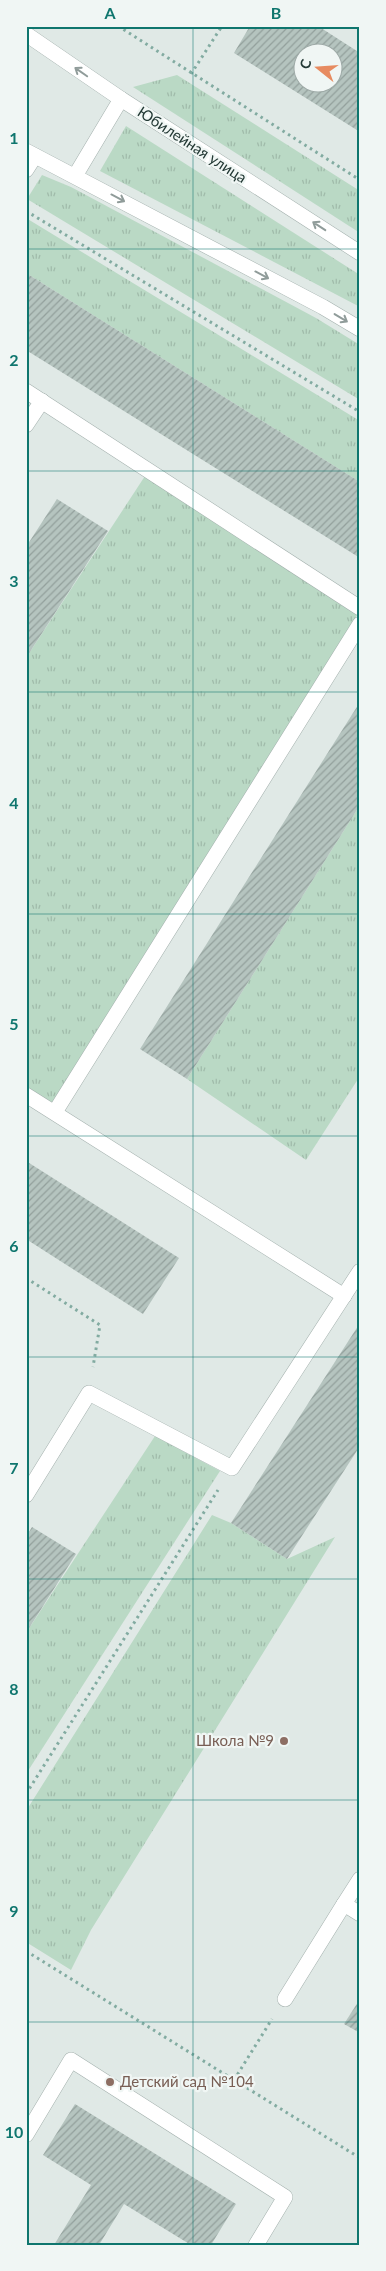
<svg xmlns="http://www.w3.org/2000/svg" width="386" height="2271" font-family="Lato,sans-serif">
<defs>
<pattern id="grass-tufts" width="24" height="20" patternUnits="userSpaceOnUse" patternTransform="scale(1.25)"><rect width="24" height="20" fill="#bad9c5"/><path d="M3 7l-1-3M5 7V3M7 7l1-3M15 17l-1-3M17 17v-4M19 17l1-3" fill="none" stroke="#a0bbaa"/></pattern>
<pattern id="building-hatch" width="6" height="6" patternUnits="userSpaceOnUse" patternTransform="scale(1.25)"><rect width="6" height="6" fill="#b5c4bf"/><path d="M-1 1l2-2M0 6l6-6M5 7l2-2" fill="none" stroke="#93a09c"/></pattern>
</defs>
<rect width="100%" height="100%" fill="#e0e9e6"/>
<g fill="url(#grass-tufts)">
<polygon points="177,75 360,191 360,233 133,87"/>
<polygon points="126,126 360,275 360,307 100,171"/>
<polygon points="42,175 71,187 316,318 360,345 360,400 27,199"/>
<polygon points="26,218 360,421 360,482 26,273"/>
<polygon points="145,476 357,615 53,1103 26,1088 26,658"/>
<polygon points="360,805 360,1076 306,1160 187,1079"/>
<polygon points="155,1436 220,1471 26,1774 26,1633"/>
<polygon points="212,1515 231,1523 287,1559 335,1537 91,1930 71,1970 26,1942 26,1811"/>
</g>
<g fill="url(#building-hatch)" fill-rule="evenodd">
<path d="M250 26H318L360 53V132L234 53ZM304 52H334V82H304Z"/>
<polygon points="26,273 360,482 360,558 26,350"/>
<polygon points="57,499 108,531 26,658 26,547"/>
<polygon points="360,702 360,805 187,1079 140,1049"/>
<polygon points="26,1161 179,1258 143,1314 26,1239"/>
<polygon points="360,1323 360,1446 287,1559 231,1523"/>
<polygon points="32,1527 76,1554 26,1633 26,1537"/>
<polygon points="360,1999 360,2033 344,2024"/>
<polygon points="75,2104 236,2204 211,2245 191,2245 124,2204 99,2245 54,2245 91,2185 43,2155"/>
</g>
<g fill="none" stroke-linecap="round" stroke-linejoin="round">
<g stroke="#a3b0ad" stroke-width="16">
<g id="minor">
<polyline points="26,34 121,99 360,253"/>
<polyline points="26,151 323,307 360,329"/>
<polyline points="26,170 35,156"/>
<polyline points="75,176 121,99"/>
<polyline points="26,391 360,608"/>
<polyline points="26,425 42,401"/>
<polyline points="26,1095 344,1296"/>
<polyline points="55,1112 360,624"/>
<polyline points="26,1495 89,1393 232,1468 360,1271"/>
<polyline points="360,1879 344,1904 360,1914"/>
<polyline points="285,1999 344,1904"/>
<polyline points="26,2135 71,2060 285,2197 256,2245"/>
</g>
</g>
<g stroke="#82aba1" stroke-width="3" stroke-dasharray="2.5 4" stroke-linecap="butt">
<polyline points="118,26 360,180"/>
<polyline points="191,74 222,26"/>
<polyline points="26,211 360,412"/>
<polyline points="26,1278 100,1325 93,1367"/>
<polyline points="26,1794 218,1490"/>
<polyline points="26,1951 360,2158"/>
<polyline points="234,2080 272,2019"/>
</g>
<use href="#minor" stroke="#fff" stroke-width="15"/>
</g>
<defs><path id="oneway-shaft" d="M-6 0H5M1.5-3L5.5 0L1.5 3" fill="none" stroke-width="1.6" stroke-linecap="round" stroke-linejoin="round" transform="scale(1.25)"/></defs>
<g stroke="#909c9a">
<use href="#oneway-shaft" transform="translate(81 72) rotate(-145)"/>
<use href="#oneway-shaft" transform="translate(118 198) rotate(28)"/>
<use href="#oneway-shaft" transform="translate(319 226) rotate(-147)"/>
<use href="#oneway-shaft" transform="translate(262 275) rotate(28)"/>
<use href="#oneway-shaft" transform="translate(341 318) rotate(31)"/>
</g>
<path fill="none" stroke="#0f766e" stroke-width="1" stroke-opacity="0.55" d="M193 26V2245M26 249H360M26 471H360M26 692H360M26 914H360M26 1136H360M26 1357H360M26 1579H360M26 1800H360M26 2022H360"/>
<g fill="#8d6e63" stroke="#f0f6f4" stroke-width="2">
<circle cx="284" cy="1741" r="5"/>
<circle cx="110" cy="2082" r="5"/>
</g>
<g text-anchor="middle" stroke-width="4.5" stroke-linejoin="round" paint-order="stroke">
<g font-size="15" fill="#223834" stroke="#f0f6f4">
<text transform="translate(192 145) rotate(33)" y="5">Юбилейная улица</text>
</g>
<g font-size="15" fill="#785e54" stroke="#f0f6f4" text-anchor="end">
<text x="274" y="1746">Школа №9</text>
<text x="120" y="2087" text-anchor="start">Детский сад №104</text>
</g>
</g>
<rect width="386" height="2271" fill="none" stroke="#f0f6f4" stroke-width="55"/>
<g transform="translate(318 68) rotate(287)"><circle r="24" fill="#f0f6f4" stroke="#9eaaa7"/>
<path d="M0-4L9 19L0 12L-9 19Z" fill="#e78b60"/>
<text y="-8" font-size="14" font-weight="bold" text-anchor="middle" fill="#223834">С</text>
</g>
<rect x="28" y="28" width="330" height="2216" fill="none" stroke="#0f766e" stroke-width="2"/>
<g font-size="16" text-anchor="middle" font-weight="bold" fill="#0f766e">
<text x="110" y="19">A</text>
<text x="276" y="19">B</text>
<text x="14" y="144">1</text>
<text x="14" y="366">2</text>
<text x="14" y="587">3</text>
<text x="14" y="809">4</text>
<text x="14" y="1030">5</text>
<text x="14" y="1252">6</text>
<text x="14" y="1474">7</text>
<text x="14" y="1695">8</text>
<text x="14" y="1917">9</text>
<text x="14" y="2138">10</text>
</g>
</svg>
